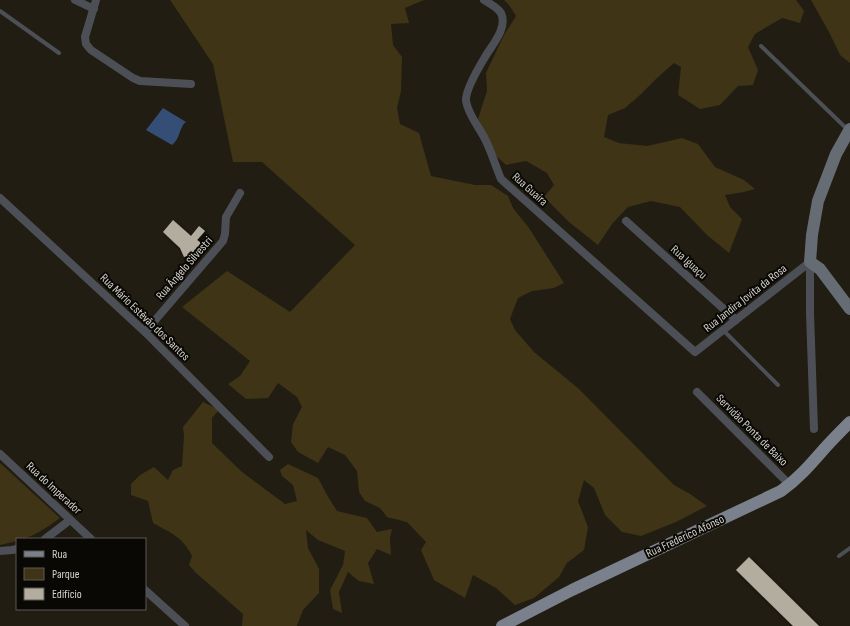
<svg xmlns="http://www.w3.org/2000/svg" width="850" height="626" font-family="'Sofia Sans Condensed',sans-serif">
<defs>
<filter id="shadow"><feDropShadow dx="2.5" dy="2.5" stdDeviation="2" flood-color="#0009"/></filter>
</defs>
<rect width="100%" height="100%" fill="#211d12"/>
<g fill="#3f3416">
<polygon points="170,0 424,0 405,8 409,23 391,24 393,45 402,57 401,91 397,108 400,124 419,133 431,176 475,185 491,185 508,196 513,208 529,228 564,283 554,288 532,291 518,298 510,319 515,330 534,352 579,389 674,485 690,494 707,506 676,522 641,536 622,532 605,515 594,488 584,480 578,501 588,527 584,550 567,563 559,577 534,598 515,605 496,588 473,575 465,598 434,580 421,550 426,542 407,522 387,517 380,508 365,501 359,492 357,471 345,455 328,447 318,463 298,452 291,442 293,424 302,407 297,397 278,383 268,398 246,399 228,384 240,376 250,361 182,307 227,271 290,312 355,245 262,162 233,162 213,64"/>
<polygon points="504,0 796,0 804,11 800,23 782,18 755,34 748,47 758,70 753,85 738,86 720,105 700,109 678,95 681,67 674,63 657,78 640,95 625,108 608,115 604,137 619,143 647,146 682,138 698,144 715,167 744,180 755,189 744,192 725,195 730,207 742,219 729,253 707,235 680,207 651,201 628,207 612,224 598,245 569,222 544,197 554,185 547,173 526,161 506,165 493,153 478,119 487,91 486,73 504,35 516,16 509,5"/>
<polygon points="811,0 850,0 850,63 840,55 830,34"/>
<path d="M203 402 219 410 212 418V443L242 472 285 504 297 501 293 485 282 476 280 470 288 464 318 478 327 495 337 511 367 518 377 532 392 529 390 538 391 555 377 549 368 563 374 584 359 581 348 572 339 592 342 613 333 609 330 590 343 565 345 551 318 540 306 530 308 548 319 569V593L303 610 297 626H242L243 614 195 572 189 565 192 556C183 537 171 533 153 523L148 501 131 495V484L140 475 154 467 168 480 173 470 182 466 184 436 183 427Z"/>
<path d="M0 463 60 518C48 526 33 539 17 539V541L0 545Z"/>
</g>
<path fill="#354e75" d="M163 108 186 122C184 123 183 125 182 127 178 135 179 139 172 145L146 130Z"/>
<g fill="#b2ad9e" filter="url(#shadow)">
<polygon points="173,220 191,236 199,226 205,231 197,240 201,243 201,246 195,254 193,254 184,257 180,248 163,232"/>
<polygon points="749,557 819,626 793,626 736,570"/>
</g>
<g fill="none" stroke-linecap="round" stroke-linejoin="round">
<g stroke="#4c4f55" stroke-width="4">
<polyline points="0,11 59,53"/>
<polyline points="761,46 847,129"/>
<polyline points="723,330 778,385"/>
<polyline points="839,556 850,548"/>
</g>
<g stroke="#4c4f55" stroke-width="8">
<polyline points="75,0 94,9"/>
<polyline points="96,0 85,37 86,44 91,50 133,78 140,81 191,84"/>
<path d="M484 0C490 4 497 7 501 13 508 28 492 45 485 57 479 67 465 90 466 101 468 114 478 126 484 137 491 150 495 165 501 179L695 352 810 262"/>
<polyline points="0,198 145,332 269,457"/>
<polyline points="626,221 736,320"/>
<polyline points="810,262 810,313 814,429"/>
<polyline points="145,332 223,241 225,234 226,217 240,193"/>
<polyline points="697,392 790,485"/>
<polyline points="0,454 91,539"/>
<polyline points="45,539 70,520"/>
<polyline points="0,551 12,550 17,549"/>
<polyline points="145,590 185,626"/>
</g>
<polyline stroke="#666c74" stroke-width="12" points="850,129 836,154 818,201 812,235 810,262 820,269 850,309"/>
<path stroke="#7b818c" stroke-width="12" d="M502 626 572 590 781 491C798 479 810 465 824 449 832 440 841 431 850 422"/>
</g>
<g text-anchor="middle" stroke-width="4" stroke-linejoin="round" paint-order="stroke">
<g font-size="12" fill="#d5d2cb" stroke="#090804">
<text transform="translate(530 189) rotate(42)" y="4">Rua Guaíra</text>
<text transform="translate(689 262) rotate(42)" y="4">Rua Iguaçu</text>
<text transform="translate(184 268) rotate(-49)" y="4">Rua Ângelo Silvestri</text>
<text transform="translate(745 298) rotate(-38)" y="4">Rua Jandira Jovita da Rosa</text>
<text transform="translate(145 317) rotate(44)" y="4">Rua Mário Estêvão dos Santos</text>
<text transform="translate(752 430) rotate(45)" y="4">Servidão Ponta de Baixo</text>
<text transform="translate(54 488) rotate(43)" y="4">Rua do Imperador</text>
<text transform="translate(685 536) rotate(-25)" y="4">Rua Frederico Afonso</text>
</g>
</g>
<rect x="16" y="538" width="130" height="72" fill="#090804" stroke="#5b5954"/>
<rect x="24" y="551" width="20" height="6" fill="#7b818c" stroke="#5b5954"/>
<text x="52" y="558" font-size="12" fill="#d5d2cb">Rua</text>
<rect x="24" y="568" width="20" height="12" fill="#3f3416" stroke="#5b5954"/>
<text x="52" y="578" font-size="12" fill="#d5d2cb">Parque</text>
<rect x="24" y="588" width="20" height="12" fill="#b2ad9e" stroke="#5b5954"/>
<text x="52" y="598" font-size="12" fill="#d5d2cb">Edifício</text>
</svg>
